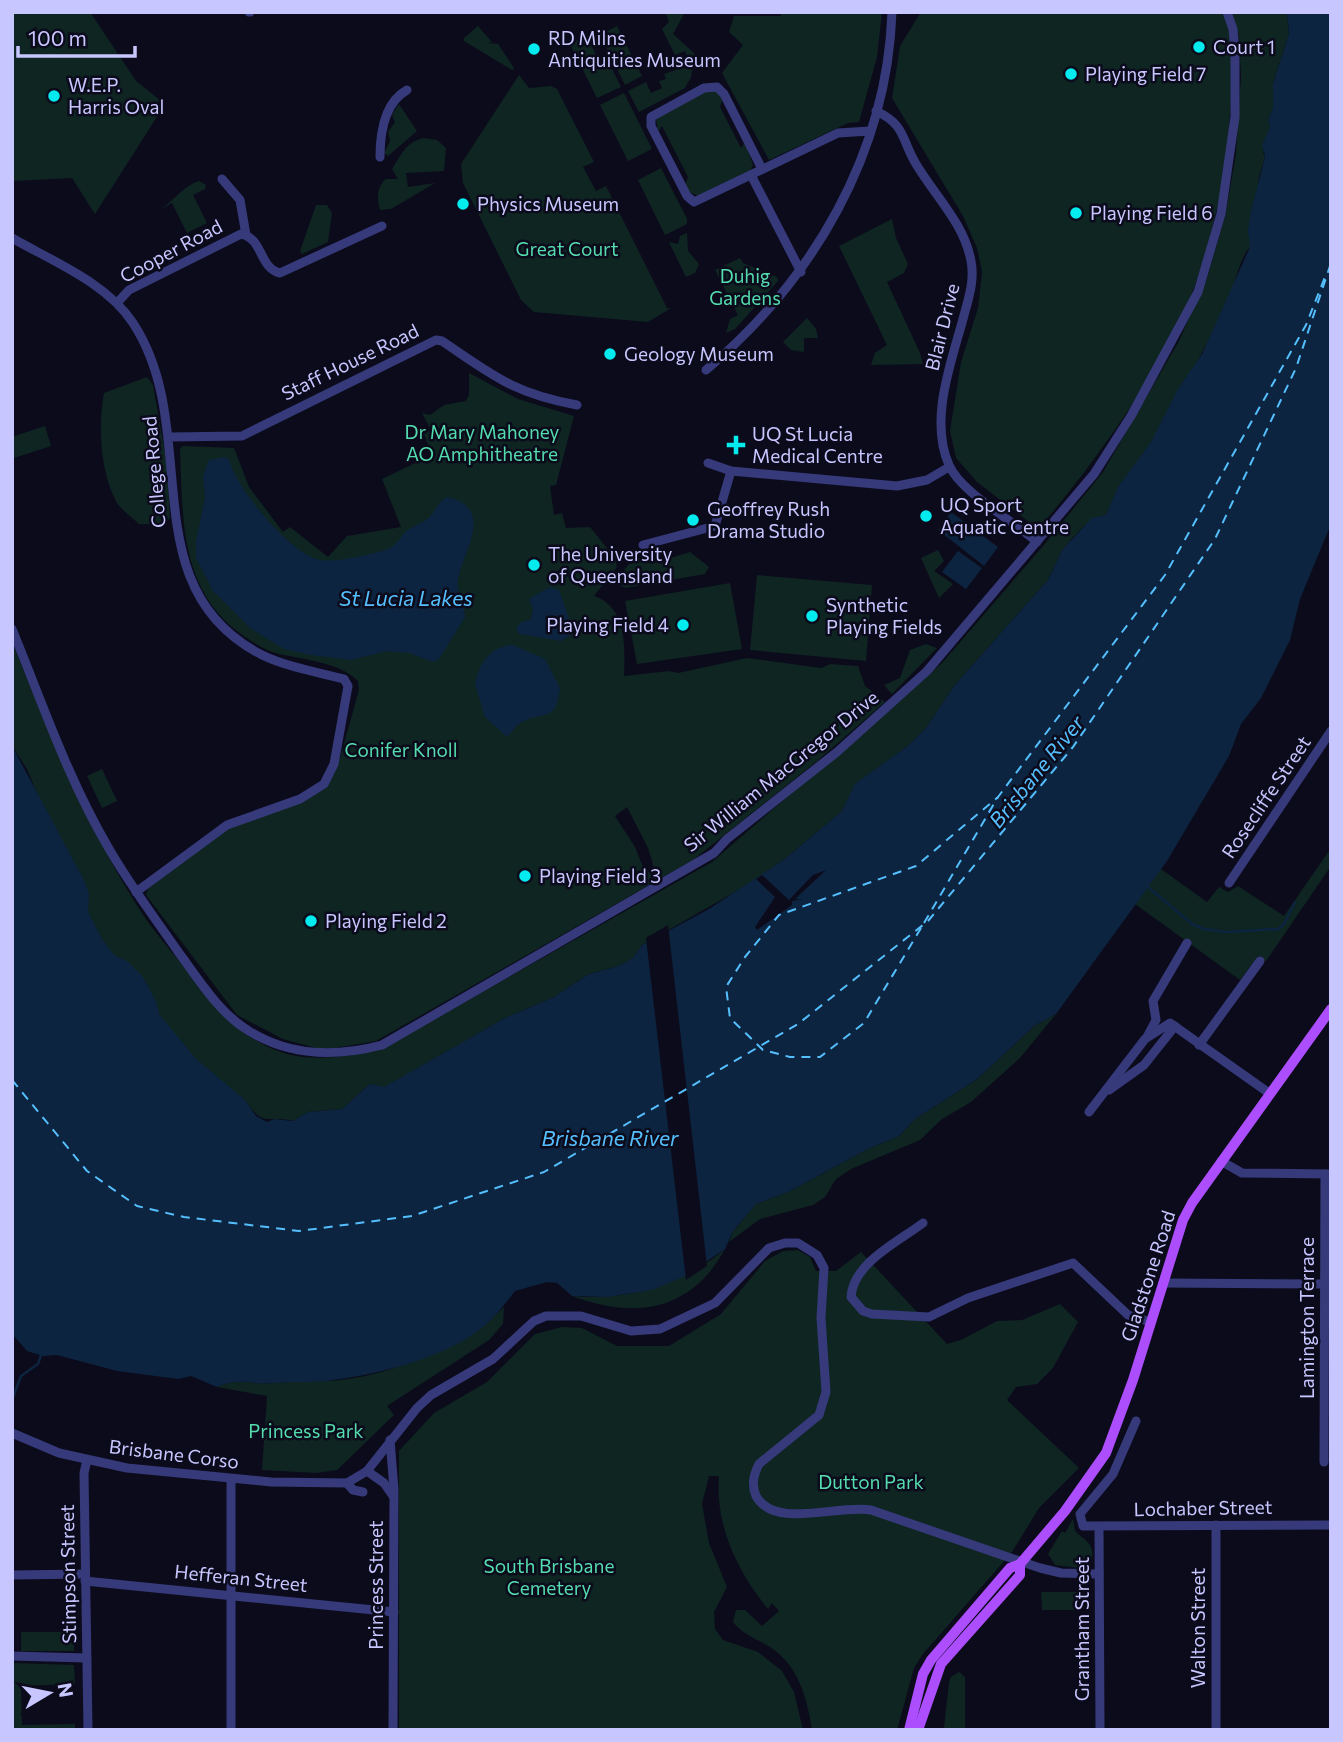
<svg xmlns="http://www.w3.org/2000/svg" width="1343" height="1742" font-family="Commissioner,sans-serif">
<rect width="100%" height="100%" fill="#0c0b1c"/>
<g fill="#0e2522" fill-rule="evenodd">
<polygon points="12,12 90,12 136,81 165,104 95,214 72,178 12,181"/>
<polygon points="682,12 684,14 673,34 695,54 691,77 685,88 639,112 628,91 646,82 651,93 662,88 659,81 666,79 664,74 684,67 682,61 688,58 685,51 675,55 662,29 669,22 666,14"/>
<polygon points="781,12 882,12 877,57 859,122 848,123 769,160 722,73 743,45 729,32 734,16 781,16"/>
<path d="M921 12H1221C1237 29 1231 68 1231 90 1230 157 1217 224 1194 288 1167 363 1091 469 1038 529L977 482 956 458 950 431 961 362 978 308 982 272 977 248 963 216 892 98 900 46Z"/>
<path d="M1232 12H1287L1289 34 1273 84V108L1268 120 1270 127 1263 152 1265 157 1259 177 1250 247C1239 259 1235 285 1228 301 1205 348 1181 393 1154 438 1137 464 1119 485 1106 515L1092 519 1079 531 1062 550 1048 580 954 686 926 728 909 745 856 784 842 811 785 859 742 888 642 945 633 958 619 966 589 974 554 997 505 1018 383 1088 370 1084 342 1109 308 1112 293 1121C266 1115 264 1128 245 1100L153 1079 27 769 12 746V642C49 733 85 824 138 907 151 928 168 947 183 966 212 1003 240 1041 287 1054 318 1062 351 1056 382 1049L712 862 942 663 1043 546 1103 472 1179 341 1207 278 1225 217 1236 154 1241 76 1239 36Z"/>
<polygon points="478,26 492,42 488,43 498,44 514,68 512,70 464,41 464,38"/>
<polygon points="617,26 642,76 625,85 600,35"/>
<polygon points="586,35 603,69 605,55 621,87 597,98 570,44"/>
<polygon points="519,75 529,88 551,86 557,89 594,162 583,167 596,191 606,186 667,308 671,308 648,322 534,312 521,300 463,183 461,164"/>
<polygon points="707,90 715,90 723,99 720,107 741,148 745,142 753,165 750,171 698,196 689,192 685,185 688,177 662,126 658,132 656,118"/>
<polygon points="624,93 652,149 628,161 600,105"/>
<polygon points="399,104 417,131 388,156 384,153 390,141 388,132 395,122 392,115"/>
<path d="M423 138 437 140 446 148 444 171 406 173 408 187 435 183 391 209 380 210C377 199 376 187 386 179H398L392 169C402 154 404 144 423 138Z"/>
<polygon points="661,168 687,219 687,224 665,235 638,180"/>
<path d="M199 181 206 185 205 189 193 195 207 223 187 233 172 203 161 209C174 200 185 185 199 181Z"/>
<polygon points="316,205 327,205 332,213 328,242 302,254 300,251"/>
<polygon points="892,219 896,238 908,264 904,273 887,282 920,353 923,364 871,365 875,353 887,345 839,246"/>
<polygon points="687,233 688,251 699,264 695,273 686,277 669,242 678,244 680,236"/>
<polygon points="740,258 743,263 777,277 778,281 735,329 726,333 730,319 738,315 715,270"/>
<polygon points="807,318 816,329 818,338 804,338 804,352 791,350 783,342"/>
<path d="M469 373 518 399 574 416 556 485 550 486 554 515 562 513 566 528 590 527 615 558 617 567 594 596C627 607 625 646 624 676L669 671 678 673 747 658 821 668 830 664 858 666 865 686 885 702 816 762 693 860 376 1041 323 1050 283 1039 237 1015 146 895 150 884 230 827 325 788 340 758 359 690 358 681C339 662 305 660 279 654 264 650 249 640 237 631 179 586 183 516 180 450L182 446 234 448 249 487 283 532 290 527 328 557 347 536 401 527 382 479 432 455 424 434 431 430 422 413 430 415 444 405 466 401 469 395ZM627 807 648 848 655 871 645 872 635 847 615 816Z"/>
<path d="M147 377 153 385 167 464 170 518 164 524H139C132 517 120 509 116 501 100 471 98 426 104 393Z"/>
<polygon points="45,426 51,446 14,458 12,437"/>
<polygon points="938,550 944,561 934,571 953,584 939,598 921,558"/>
<polygon points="690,552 709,567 705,574 625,588 615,582 629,564 635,563 635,556 651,564"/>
<polygon points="757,575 872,585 866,661 750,650"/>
<polygon points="730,583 742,649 637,664 625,601"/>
<polygon points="926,644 937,648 892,694 884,685 900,678 910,650"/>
<polygon points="102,769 117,801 102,808 87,776"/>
<polygon points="1331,848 1331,866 1266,961 1258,956 1240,980 1135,904 1161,869 1207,902 1219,887 1228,892 1238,886 1284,916"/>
<polygon points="1056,1014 1020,1058 971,1102 942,1119 920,1140 851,1169 836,1179 825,1197 813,1205 760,1219 729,1242 733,1231 756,1204 788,1192 868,1149 899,1136 915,1119 976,1080 1034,1026"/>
<path d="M725 1249C691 1311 636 1320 572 1296 628 1301 682 1285 725 1249Z"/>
<path d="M798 1250 810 1257 816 1271H836L861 1252 947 1344 961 1340 997 1321 1022 1320 1060 1304 1078 1322 1053 1368 1037 1384 1016 1387 1007 1400 1079 1468 1039 1508 1012 1552 923 1654 914 1668 897 1730H812C807 1698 799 1666 770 1647 757 1639 742 1634 733 1622L736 1610H745L762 1626 779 1611 772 1603 768 1609C737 1571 715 1525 719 1476H709L702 1504 709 1543 727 1587 714 1612 715 1629 723 1640 758 1652 782 1671 794 1692 803 1730H399V1451L434 1413 487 1382 535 1334 562 1327 582 1328 617 1346H669L721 1314 765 1261 783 1251Z"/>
<path d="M504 1307 503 1324 489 1340 387 1406 394 1415 337 1470 316 1473 262 1470 267 1396 217 1387C240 1377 252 1385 275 1383 293 1381 311 1381 329 1381 386 1378 464 1346 504 1307Z"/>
<path d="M1073 1519 1075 1531C1086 1542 1096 1543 1091 1562L1080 1568 1055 1565 1048 1554 1062 1531 1065 1533Z"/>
<polygon points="1041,1592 1077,1592 1078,1610 1042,1610"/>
<rect x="21" y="1632" width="53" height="19"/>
<polygon points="12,1663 74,1665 75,1684 21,1686 22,1725 75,1724 75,1730 12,1730"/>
<polygon points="959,1672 965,1677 965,1728 944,1728 949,1682 951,1677"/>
</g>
<g fill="#0c243f">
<path d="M1287 12H1331V524L1300 599 1290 640 1261 698 1241 724 1229 756 1167 861 1056 1014 1034 1026 976 1080 915 1119 899 1136 868 1149 788 1192 756 1204 733 1231 725 1249 685 1276 652 1290 607 1297 572 1296 557 1283 547 1282 515 1291C505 1304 496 1316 483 1327 447 1357 380 1374 333 1380 314 1383 294 1381 275 1383 252 1385 240 1377 217 1387L191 1376 178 1379 117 1371 57 1355 43 1356 27 1351 12 1334V746L83 878 89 893 88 912 102 939 114 955 127 961 143 977 156 1001 159 1014 196 1059 245 1100 256 1116 267 1122 274 1119 293 1121 308 1112 342 1109 370 1084 384 1087 505 1018 554 997 589 974 619 966 633 958 642 945 709 909 785 859 842 811 855 784 909 745 926 728 954 686 1048 580 1062 550 1092 518 1106 515 1118 487 1151 442 1178 389 1202 354 1250 247 1248 231 1251 211 1265 157 1262 145 1270 127 1268 120 1273 108V84L1289 34Z"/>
<path d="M224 457 229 459C235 487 291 555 320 560 336 563 372 554 388 549 396 546 401 536 407 531 413 526 420 524 426 520 436 513 436 503 447 497 497 508 462 553 458 580 456 593 465 605 465 617L439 659 433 662 409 653 387 651 351 660 311 655 284 649 250 628 213 591 196 558V541L205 498 203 476 209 460Z"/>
<polygon points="951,512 998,547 984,566 938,530"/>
<polygon points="958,551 982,568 966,589 942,572"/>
<polygon points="550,587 559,590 572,627 572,634 561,641 519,634 516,629 520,623 531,619 533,609 529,599"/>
<path d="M513 645 545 659 560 688C556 726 540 709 518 725 512 729 513 734 506 736L485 717 475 684C479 663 491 646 513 645Z"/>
</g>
<g fill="#0c0b1c">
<polygon points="826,870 795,899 803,899 792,901 792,905 757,930 755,927 775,897 756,879 762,875 789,900 813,875"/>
<polygon points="668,925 707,1266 686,1280 646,938"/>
</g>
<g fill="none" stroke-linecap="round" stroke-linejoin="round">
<g stroke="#0c243f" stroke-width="2.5">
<polyline points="1148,887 1192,924 1204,929 1226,932 1278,929 1284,924 1295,902"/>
<polyline points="12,1400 21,1376 38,1364 41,1355"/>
</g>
<g stroke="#55bffe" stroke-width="2" stroke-dasharray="9 7" stroke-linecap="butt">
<polyline points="924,923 998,797 1165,575 1306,325 1327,272"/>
<polyline points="921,928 864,1023 820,1057 790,1057 763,1050 730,1018 726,987 745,957 779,915 916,866 998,797"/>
<polyline points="12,1080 87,1171 137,1206 184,1217 299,1231 412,1216 544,1172 798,1024 928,921 1073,747 1215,539 1296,368 1331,263"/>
</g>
<g stroke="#363a7a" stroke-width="9">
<polyline points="249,12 250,12"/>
<path d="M876 111C906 125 901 139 916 164 935 196 964 223 971 261 975 281 968 300 963 319 951 363 929 420 949 465 961 493 1014 521 1037 542"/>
<path d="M380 157C380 132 384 103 407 90"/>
<polyline points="762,169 724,94 717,87 704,88 651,117 651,126 687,196 694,202 838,133 870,131"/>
<polyline points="751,175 801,272"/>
<polyline points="222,179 240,200 246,235"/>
<path d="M12 238C52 261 107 283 133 323 204 431 129 587 262 655 287 667 317 672 344 679L348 686 334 764 324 784 300 799 227 825 136 892"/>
<path d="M117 303 129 290 241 234C263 238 259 268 280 273L382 226"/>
<path d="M706 370C813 280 887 154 892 12"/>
<path d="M170 437 242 436 436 340 442 341C494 376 513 393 577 405"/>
<polyline points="708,463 731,471 897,486 927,480 949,467"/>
<polyline points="643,545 715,526 731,471"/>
<path d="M12 629C42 702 68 779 108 847 129 884 155 918 179 953 200 981 219 1013 249 1031 291 1057 336 1057 382 1045L714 853 727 839 837 752 927 671 1094 474 1131 416 1198 292 1221 214 1235 117V51L1233 29 1227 12"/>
<polyline points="1229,883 1331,731"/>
<polyline points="1147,1037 1156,1020 1153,1001 1187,943"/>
<polyline points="1199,1045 1260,961"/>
<polyline points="1109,1090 1144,1065 1175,1026"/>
<polyline points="1089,1112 1145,1039 1170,1023 1269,1093"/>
<polyline points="1221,1161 1242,1173 1331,1174"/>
<path d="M923 1223C898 1242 853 1263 851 1297L863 1311 872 1314 929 1317 968 1298 1073 1263 1128 1315 1151 1322"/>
<polyline points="1163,1283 1325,1284"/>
<polyline points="1136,1421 1113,1474 1080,1514 1083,1526 1331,1525"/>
<path d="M12 1433 59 1453 127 1468 271 1482 347 1483 367 1471 417 1408 431 1395 493 1359 534 1321 546 1316H581L631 1331 660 1329 715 1303 769 1248 785 1243H798L817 1255 824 1268 821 1318 826 1392 819 1415 759 1464C754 1474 751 1484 756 1496 775 1530 838 1504 871 1510L1040 1568 1061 1573 1099 1574"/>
<polyline points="390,1440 394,1489 393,1730"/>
<polyline points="87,1460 84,1473 88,1730"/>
<polyline points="1324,1462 1325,1174"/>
<polyline points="367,1471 384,1483 393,1496"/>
<polyline points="231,1479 231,1730"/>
<polyline points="347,1483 353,1490 363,1492"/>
<polyline points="1216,1525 1216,1730"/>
<polyline points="1099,1527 1100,1730"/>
<polyline points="12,1575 85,1574"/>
<polyline points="85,1581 394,1612"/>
<polyline points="12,1656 87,1658"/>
</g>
<g stroke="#ac4efd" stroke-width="10">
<polyline points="909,1730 923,1674 931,1660 1010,1568 1020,1564 1065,1511 1106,1453 1133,1380 1183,1220 1192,1203 1331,1009"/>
<polyline points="918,1730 941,1664 1020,1575 1020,1564"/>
</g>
</g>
<g fill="#02ecef" stroke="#0c0b1c" stroke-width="2.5">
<circle cx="1199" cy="47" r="7"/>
<circle cx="534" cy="49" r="7"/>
<circle cx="1071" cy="74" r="7"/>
<circle cx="54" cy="96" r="7"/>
<circle cx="463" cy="204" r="7"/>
<circle cx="1076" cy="213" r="7"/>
<circle cx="610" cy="354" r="7"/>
<path d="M732.5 434.5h7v7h7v7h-7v7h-7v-7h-7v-7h7z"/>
<circle cx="926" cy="516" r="7"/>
<circle cx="693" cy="520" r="7"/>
<circle cx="534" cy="565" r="7"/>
<circle cx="812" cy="616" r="7"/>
<circle cx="683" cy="625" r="7"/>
<circle cx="525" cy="876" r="7"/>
<circle cx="311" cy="921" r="7"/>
</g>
<g text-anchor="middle" stroke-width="5" stroke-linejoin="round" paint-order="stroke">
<g font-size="19" fill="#c8c6ff" stroke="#0c0b1c" text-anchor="start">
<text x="548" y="45">RD Milns<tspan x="548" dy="22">Antiquities Museum</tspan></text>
<text x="1213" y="54">Court 1</text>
<text x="1085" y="81">Playing Field 7</text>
<text x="68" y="92">W.E.P.<tspan x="68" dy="22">Harris Oval</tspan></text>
<text x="477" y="211">Physics Museum</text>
<text x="1090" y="220">Playing Field 6</text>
<text x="624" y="361">Geology Museum</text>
<text x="752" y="441">UQ St Lucia<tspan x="752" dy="22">Medical Centre</tspan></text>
<text x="940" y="512">UQ Sport<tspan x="940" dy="22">Aquatic Centre</tspan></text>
<text x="707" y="516">Geoffrey Rush<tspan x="707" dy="22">Drama Studio</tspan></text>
<text x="548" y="561">The University<tspan x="548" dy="22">of Queensland</tspan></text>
<text x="826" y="612">Synthetic<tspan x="826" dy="22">Playing Fields</tspan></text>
<text x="669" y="632" text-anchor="end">Playing Field 4</text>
<text x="539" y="883">Playing Field 3</text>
<text x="325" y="928">Playing Field 2</text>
</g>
<g font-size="19" fill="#54dcae" stroke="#0c0b1c">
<text x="567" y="256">Great Court</text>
<text x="745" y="283">Duhig<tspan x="745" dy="22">Gardens</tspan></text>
<text x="482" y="439">Dr Mary Mahoney<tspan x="482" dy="22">AO Amphitheatre</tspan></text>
<text x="401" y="757">Conifer Knoll</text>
<text x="306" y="1438">Princess Park</text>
<text x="871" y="1489">Dutton Park</text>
<text x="549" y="1573">South Brisbane<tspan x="549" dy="22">Cemetery</tspan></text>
</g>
<g font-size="19" fill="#c8c6ff" stroke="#0c0b1c">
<text transform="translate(171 251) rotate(-28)" y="7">Cooper Road</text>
<text transform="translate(942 327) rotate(-76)" y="7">Blair Drive</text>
<text transform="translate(350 362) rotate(-26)" y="7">Staff House Road</text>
<text transform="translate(154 472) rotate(-95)" y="7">College Road</text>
<text transform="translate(781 771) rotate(-39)" y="7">Sir William MacGregor Drive</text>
<text transform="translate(1266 797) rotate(-56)" y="7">Rosecliffe Street</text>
<text transform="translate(1148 1276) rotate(-72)" y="7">Gladstone Road</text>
<text transform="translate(1307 1318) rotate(-90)" y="7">Lamington Terrace</text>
<text transform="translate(174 1454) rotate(7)" y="7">Brisbane Corso</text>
<text transform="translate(1203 1508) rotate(-1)" y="7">Lochaber Street</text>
<text transform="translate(68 1574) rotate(-91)" y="7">Stimpson Street</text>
<text transform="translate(241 1578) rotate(6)" y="7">Hefferan Street</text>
<text transform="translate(376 1585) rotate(-90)" y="7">Princess Street</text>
<text transform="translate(1198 1628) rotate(-90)" y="7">Walton Street</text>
<text transform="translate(1082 1629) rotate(-90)" y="7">Grantham Street</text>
</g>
<g font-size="21" font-style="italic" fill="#55bffe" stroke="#0c0b1c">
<text x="406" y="606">St Lucia Lakes</text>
<text transform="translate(1037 772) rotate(-51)" y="7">Brisbane River</text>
<text x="610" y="1146">Brisbane River</text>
</g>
</g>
<rect width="1343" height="1742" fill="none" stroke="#c8c6ff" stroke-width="28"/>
<g transform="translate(49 1693) rotate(80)" stroke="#0c0b1c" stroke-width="5" paint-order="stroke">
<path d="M0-5L12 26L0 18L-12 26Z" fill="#c8c6ff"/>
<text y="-10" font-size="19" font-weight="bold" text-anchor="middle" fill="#c8c6ff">N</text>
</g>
<path d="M18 46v10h117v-10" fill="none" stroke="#c8c6ff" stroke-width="3.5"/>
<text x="28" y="46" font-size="21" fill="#c8c6ff" stroke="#0c0b1c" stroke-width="5" paint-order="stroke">100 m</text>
</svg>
